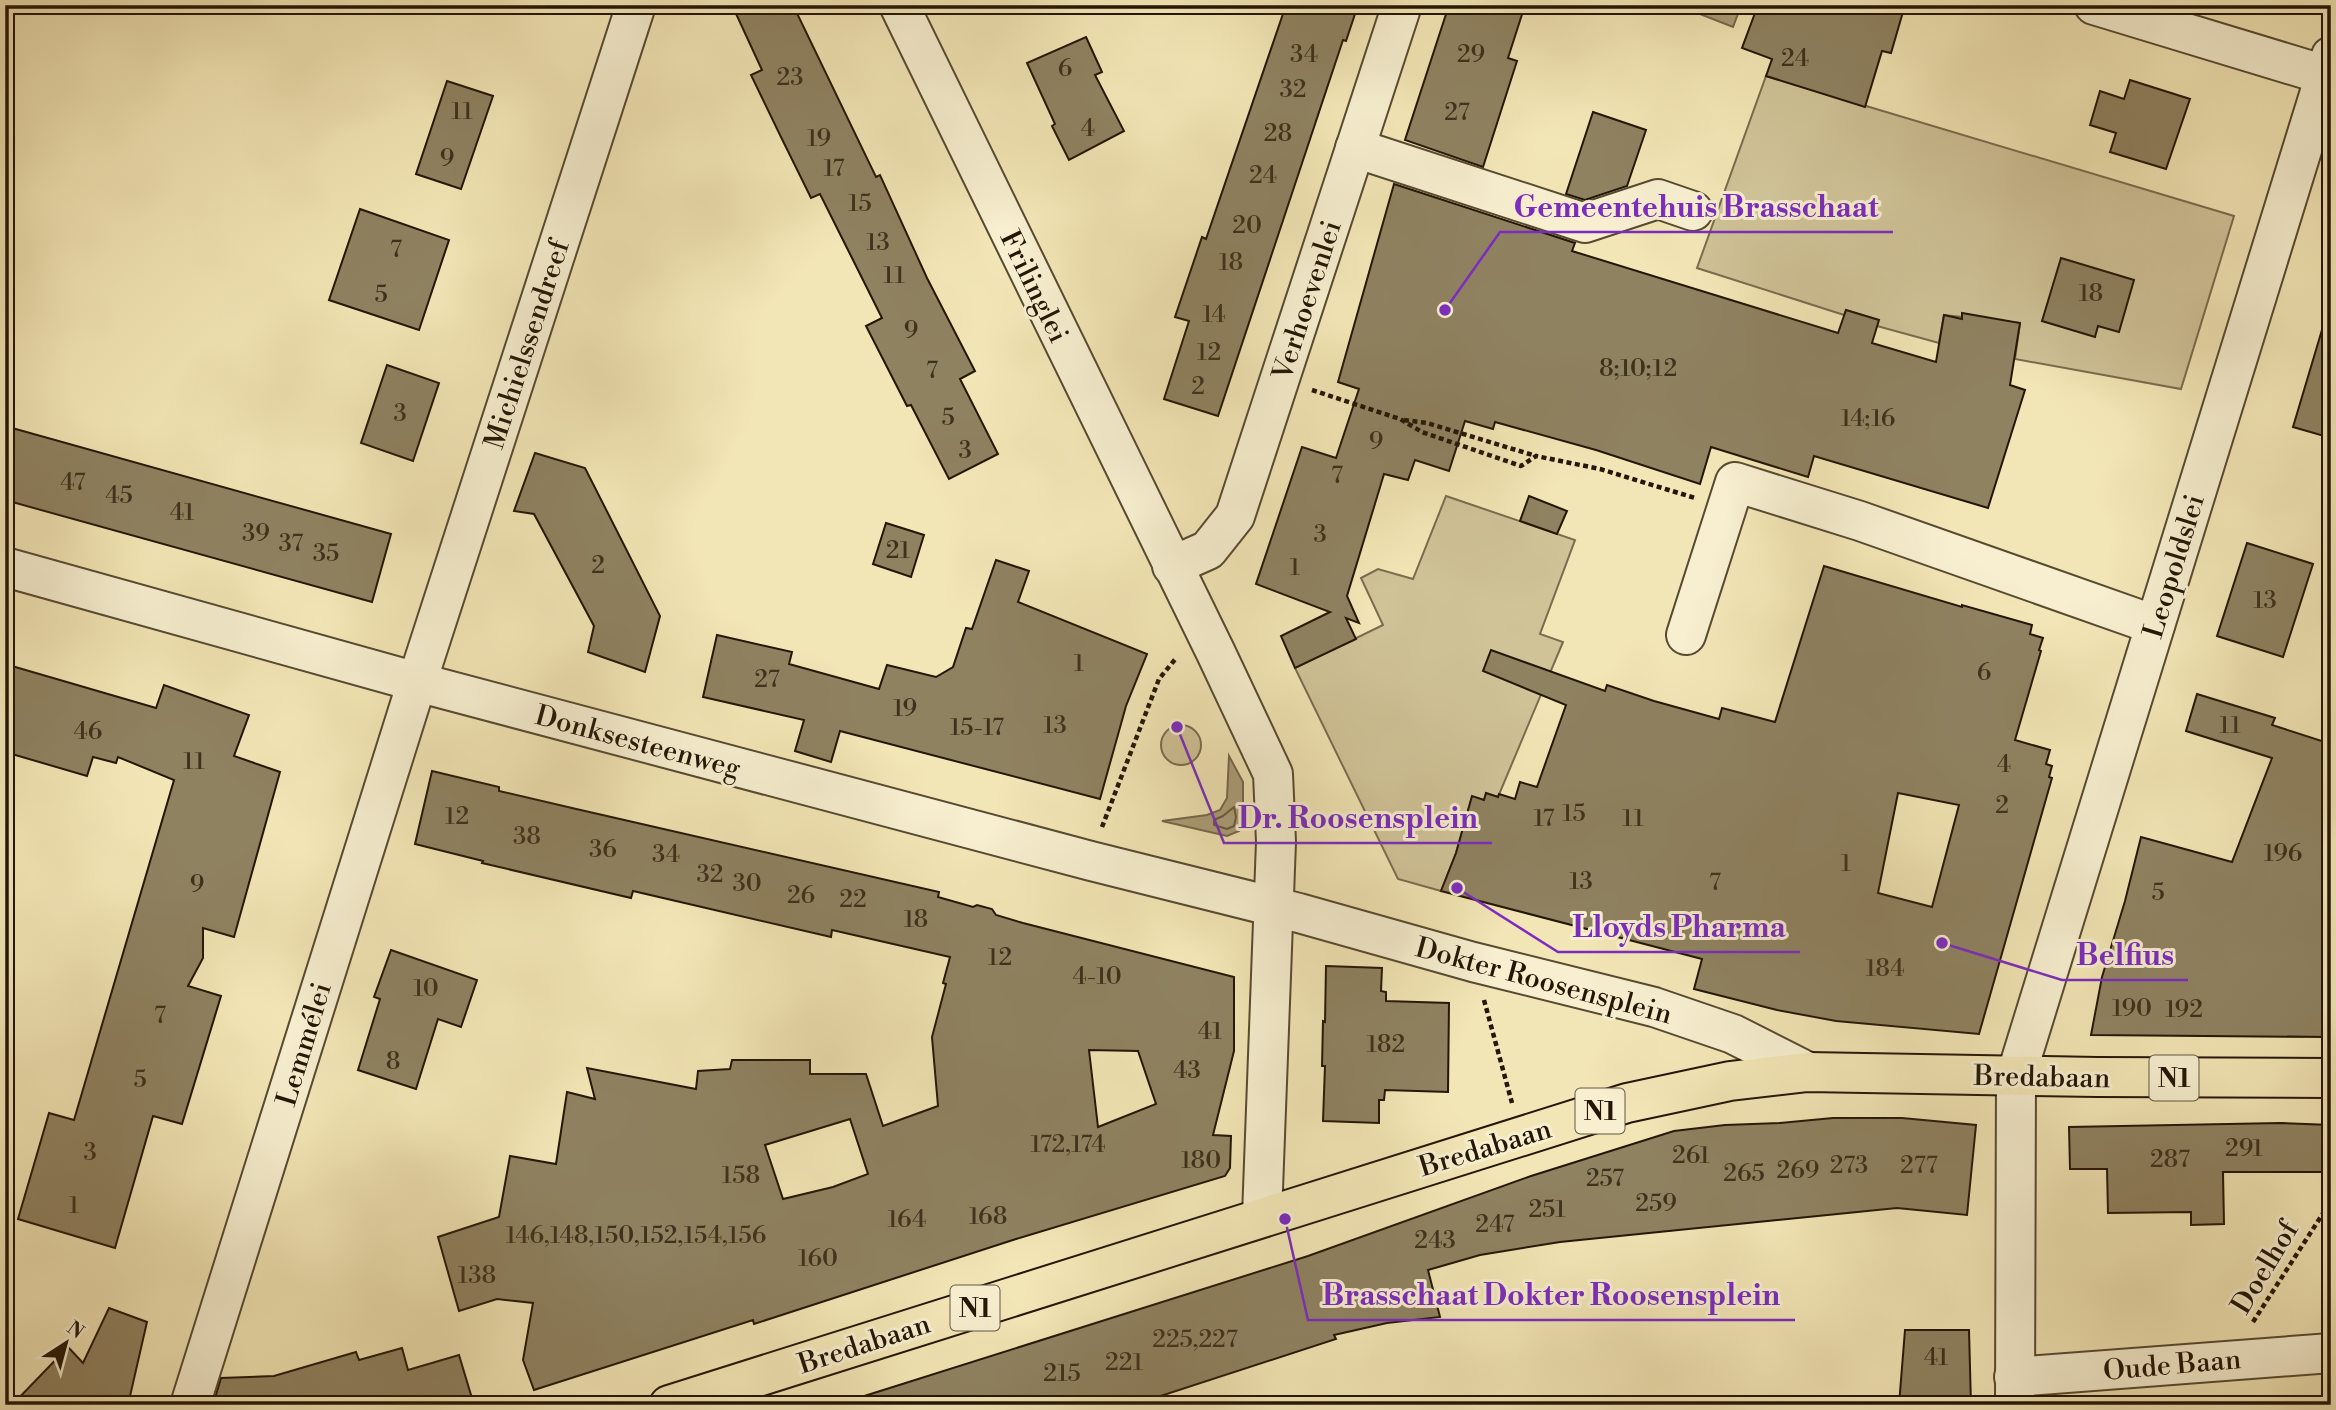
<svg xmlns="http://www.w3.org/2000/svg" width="2336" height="1410" font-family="'Libre Bodoni',serif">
<rect width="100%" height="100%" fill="#f3e6b6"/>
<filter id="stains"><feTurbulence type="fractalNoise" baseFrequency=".00286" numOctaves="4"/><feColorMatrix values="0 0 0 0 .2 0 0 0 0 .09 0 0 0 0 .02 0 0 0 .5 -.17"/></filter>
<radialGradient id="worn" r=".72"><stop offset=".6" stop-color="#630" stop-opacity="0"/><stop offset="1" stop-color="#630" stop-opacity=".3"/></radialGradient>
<g fill="#d0c398" stroke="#7a6c4e" stroke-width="2">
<polygon points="1766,76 2234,216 2181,389 2015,359 2020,323 1944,315 1939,343 1877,326 1878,320 1846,310 1844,315 1697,268"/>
<polygon points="1446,496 1575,540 1540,634 1563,642 1498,797 1486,793 1484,800 1472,797 1456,853 1441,891 1398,879 1295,668 1383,625 1361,578 1378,569 1413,579"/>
<circle cx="1181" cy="745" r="20"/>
</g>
<g fill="#ac9f7a" stroke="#75684b" stroke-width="2">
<polygon points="1694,5 1724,5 1739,11 1733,27 1692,11"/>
<polygon points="1229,756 1243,782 1243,818 1239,831 1227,836 1162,821 1207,815 1220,810 1227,798"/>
</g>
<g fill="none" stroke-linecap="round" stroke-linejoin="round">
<polygon stroke="#685a40" stroke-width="2" points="1234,807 1236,817 1234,826 1227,829 1214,825 1214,820 1223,816"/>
</g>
<g fill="#8f8261" stroke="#231605" stroke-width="2" fill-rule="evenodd">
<polygon points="732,5 793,5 876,177 880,175 927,278 975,371 960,379 998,454 949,479 911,405 907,406 866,326 882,318 820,194 811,198 780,135 751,75 762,70"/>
<polygon points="1286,5 1358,5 1346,41 1343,40 1327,88 1218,416 1164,399 1189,321 1175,317 1202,237 1206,239"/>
<polygon points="1449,5 1525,5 1508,58 1517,61 1483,167 1405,140"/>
<polygon points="1758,5 1905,5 1891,53 1882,51 1865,107 1766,76 1772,59 1742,48"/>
<polygon points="1086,37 1102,72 1095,75 1124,131 1069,160 1052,126 1055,124 1027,63"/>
<polygon points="2130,80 2190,99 2166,169 2110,152 2116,133 2090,125 2100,91 2124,99"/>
<polygon points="447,81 493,96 461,189 416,174"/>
<polygon points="1593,112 1646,130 1627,186 1585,200 1566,194"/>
<polygon points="1394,184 1575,243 1572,251 1838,333 1846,310 1879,320 1872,343 1936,362 1944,315 1962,319 1962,313 2020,323 2010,385 2025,390 1988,508 1814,456 1808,477 1711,447 1700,484 1596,450 1495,422 1493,429 1465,421 1449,471 1415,460 1408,480 1384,474 1347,596 1359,623 1346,618 1356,639 1295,668 1281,636 1330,612 1256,584 1302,447 1336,458 1359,389 1338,382"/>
<polygon points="360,209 449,240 419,330 329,300"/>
<polygon points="2061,258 2134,280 2119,332 2098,326 2095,337 2042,321"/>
<polygon points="2324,323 2331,324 2331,438 2293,427"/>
<polygon points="387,365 439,383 413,461 361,443"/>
<polygon points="5,426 391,534 372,602 5,500"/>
<polygon points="535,453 585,468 660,616 645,672 588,652 594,626 534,514 514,511"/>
<polygon points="1529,496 1567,511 1557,534 1520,521"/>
<polygon points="886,523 924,535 911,577 873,564"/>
<polygon points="2247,543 2313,564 2283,657 2217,636"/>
<polygon points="996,560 1029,571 1018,602 1147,654 1126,706 1100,799 840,731 831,762 795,751 804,720 703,697 717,635 792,652 789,664 879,689 887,665 936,677 953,667 966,628 972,629"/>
<path d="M1824 566 1962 607V605L2032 625 2030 634 2043 638 2039 650 2041 651 2015 740 2050 750 2046 764 2052 766 2049 777 2052 778 1979 1034 1836 1021 1777 1010 1694 989 1702 959 1441 891 1456 853 1472 796 1484 800 1486 793 1498 797 1499 794 1515 799 1520 782 1537 787 1566 705 1483 671 1491 650 1605 691 1607 685 1654 701 1719 719 1722 708 1775 722ZM1898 793 1959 805 1932 907 1878 893Z"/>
<polygon points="5,664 156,708 164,685 249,715 234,756 280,772 234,937 203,928 203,958 188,986 221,996 182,1124 153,1116 115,1248 18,1219 49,1113 74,1120 174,780 118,757 116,763 93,757 87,776 5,752"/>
<polygon points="2197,694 2275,718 2272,725 2331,744 2331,1037 2091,1035 2102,977 2125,901 2141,837 2232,862 2272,758 2186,731"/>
<path d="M432 771 499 787V791L572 808 939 892 938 897 973 907 977 905 992 909 996 915 1023 923 1234 977V1051L1213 1135 1231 1136 1230 1168 1225 1176 1016 1239 754 1324 753 1320 534 1390 523 1360 533 1303 497 1299 459 1311 438 1237 499 1217 510 1156 556 1164 567 1092 595 1099 587 1068 696 1089 698 1071 730 1069 732 1060H810V1074H866L883 1126 938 1106 932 1037 946 984 943 983 950 957 832 930 831 937 633 891 631 898 482 863 483 861 415 844ZM1089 1050 1138 1051 1156 1104 1098 1127ZM850 1119 868 1174 833 1187 783 1199 765 1145Z"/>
<polygon points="391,950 477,980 461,1027 438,1019 416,1089 358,1070 380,999 374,997"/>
<polygon points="1326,966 1382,968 1381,991 1386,992 1386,1001 1449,1003 1448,1092 1385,1090 1384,1100 1379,1100 1379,1123 1323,1121 1325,1066 1322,1066 1323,1021 1325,1022"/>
<polygon points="1833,1118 1902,1118 1976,1125 1967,1215 1897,1208 1560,1242 1480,1255 1428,1270 1440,1317 1387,1323 1334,1335 1336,1339 1133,1405 859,1405 858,1398 1308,1256 1531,1176 1674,1131 1725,1125 1780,1123"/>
<polygon points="2281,1123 2331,1125 2331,1172 2223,1172 2224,1224 2191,1225 2191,1212 2108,1213 2107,1169 2070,1169 2069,1127"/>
<polygon points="109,1308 147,1322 128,1405 12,1405 68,1347 83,1363"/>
<polygon points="1905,1330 1969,1330 1971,1405 1899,1405"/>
<polygon points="402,1348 408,1370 459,1355 474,1405 213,1405 221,1378 274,1376 356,1352 359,1360"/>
</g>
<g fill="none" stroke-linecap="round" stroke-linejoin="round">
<g stroke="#574a31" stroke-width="42">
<g id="minor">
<polyline points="899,5 1216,653 1273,774 1276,842 1262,1216"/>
<polyline points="2094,5 2325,75"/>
<polyline points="1355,148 1585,223 1658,199 1693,211"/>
<polyline points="1172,566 1208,550 1235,516 1402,5"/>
<polyline points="5,567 417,682 1091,861 1299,913 1473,962 1654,1007 1733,1034 1808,1072"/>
<polyline points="1686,635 1735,482 1860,521 2155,625"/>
<polyline points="2014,1377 2331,1353"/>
<polyline points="190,1405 417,682 636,5"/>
<polyline points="2015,1405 2016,1076 2331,56"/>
</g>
</g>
<g stroke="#231605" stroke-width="42">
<polyline id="major" points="669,1405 1627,1103 1730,1081 1808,1072 2097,1077 2331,1078"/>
</g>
<g stroke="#231605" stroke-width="4.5" stroke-dasharray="5 3.5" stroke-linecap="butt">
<polyline points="1312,390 1400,419 1422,432 1521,466 1536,456 1600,469 1695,498"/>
<polyline points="1404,420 1427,423 1536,456"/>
<polyline points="1102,827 1159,679 1177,657"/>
<polyline points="1484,1000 1512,1103"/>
<polyline points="2253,1322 2331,1201"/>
</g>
<use href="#minor" stroke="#f7efd0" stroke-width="38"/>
<use href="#major" stroke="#f3e6b6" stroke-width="38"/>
</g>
<g text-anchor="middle" stroke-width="6" stroke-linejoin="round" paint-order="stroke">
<g font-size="24" fill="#3e311c">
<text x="1304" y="62">34</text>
<text x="1471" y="62">29</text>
<text x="1795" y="66">24</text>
<text x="1065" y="76">6</text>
<text x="790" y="85">23</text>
<text x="1293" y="97">32</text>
<text x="462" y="119">11</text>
<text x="1457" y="120">27</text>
<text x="1088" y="136">4</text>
<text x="1278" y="141">28</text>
<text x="819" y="146">19</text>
<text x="447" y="166">9</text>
<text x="834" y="176">17</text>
<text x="1263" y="183">24</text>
<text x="860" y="211">15</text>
<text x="1247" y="233">20</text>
<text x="878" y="250">13</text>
<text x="396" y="257">7</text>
<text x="1231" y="270">18</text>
<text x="894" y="283">11</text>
<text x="2091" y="301">18</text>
<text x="381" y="302">5</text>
<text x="1214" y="322">14</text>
<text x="911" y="338">9</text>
<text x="1209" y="360">12</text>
<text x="1638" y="376">8;10;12</text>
<text x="932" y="378">7</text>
<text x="1198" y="394">2</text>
<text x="400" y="421">3</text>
<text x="948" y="425">5</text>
<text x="1868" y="426">14;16</text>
<text x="1376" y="449">9</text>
<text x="965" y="458">3</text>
<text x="1337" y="483">7</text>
<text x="73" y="490">47</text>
<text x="119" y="503">45</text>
<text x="182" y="520">41</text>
<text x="256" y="541">39</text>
<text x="1320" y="542">3</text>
<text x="291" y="551">37</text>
<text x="898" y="558">21</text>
<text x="326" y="561">35</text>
<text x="598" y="573">2</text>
<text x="1295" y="575">1</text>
<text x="2265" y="608">13</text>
<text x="1079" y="671">1</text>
<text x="1984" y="680">6</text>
<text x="767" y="687">27</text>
<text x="905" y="716">19</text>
<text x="1055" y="733">13</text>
<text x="2230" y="733">11</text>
<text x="977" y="735">15-17</text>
<text x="88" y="739">46</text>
<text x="194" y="769">11</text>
<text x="2004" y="772">4</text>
<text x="2002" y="813">2</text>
<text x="1574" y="821">15</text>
<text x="457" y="824">12</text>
<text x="1544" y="826">17</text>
<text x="1633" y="826">11</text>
<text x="527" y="844">38</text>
<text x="603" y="857">36</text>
<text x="2283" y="861">196</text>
<text x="666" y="862">34</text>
<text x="1846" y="871">1</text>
<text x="710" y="882">32</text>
<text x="1581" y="889">13</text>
<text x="1715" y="890">7</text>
<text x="747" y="891">30</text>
<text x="197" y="892">9</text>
<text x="2158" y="900">5</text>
<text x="801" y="903">26</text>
<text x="853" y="907">22</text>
<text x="916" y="927">18</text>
<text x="1000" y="965">12</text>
<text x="1885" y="976">184</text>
<text x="1097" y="984">4-10</text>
<text x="426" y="996">10</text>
<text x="2132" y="1016">190</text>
<text x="2184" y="1017">192</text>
<text x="160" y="1023">7</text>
<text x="1210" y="1039">41</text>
<text x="1386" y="1052">182</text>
<text x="393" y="1069">8</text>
<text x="1187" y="1078">43</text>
<text x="140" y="1087">5</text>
<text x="1068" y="1152">172,174</text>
<text x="2244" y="1156">291</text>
<text x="90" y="1160">3</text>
<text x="1691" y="1163">261</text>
<text x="2170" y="1167">287</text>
<text x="1201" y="1168">180</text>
<text x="1849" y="1173">273</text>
<text x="1919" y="1173">277</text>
<text x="1798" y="1178">269</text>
<text x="1744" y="1181">265</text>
<text x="741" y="1183">158</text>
<text x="1605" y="1186">257</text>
<text x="1656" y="1211">259</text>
<text x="74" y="1213">1</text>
<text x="1547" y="1217">251</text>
<text x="988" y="1224">168</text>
<text x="907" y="1227">164</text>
<text x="1495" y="1232">247</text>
<text x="636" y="1243">146,148,150,152,154,156</text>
<text x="1435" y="1248">243</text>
<text x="818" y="1266">160</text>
<text x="477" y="1283">138</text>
<text x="1195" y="1347">225,227</text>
<text x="1936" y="1365">41</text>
<text x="1124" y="1370">221</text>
<text x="1062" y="1381">215</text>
</g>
<g fill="#f7efd0" stroke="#635742" stroke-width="2">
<rect x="2149.5" y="1055.5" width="49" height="45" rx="5"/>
<rect x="1575.5" y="1088.5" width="49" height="45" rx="5"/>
<rect x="950.5" y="1285.5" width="49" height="45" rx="5"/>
</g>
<g font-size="26" font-weight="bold" fill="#231605">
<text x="2174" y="1087">N1</text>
<text x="1600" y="1120">N1</text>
<text x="975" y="1317">N1</text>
</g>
<g font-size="28" fill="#231605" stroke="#f7efd0">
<text transform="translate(1035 286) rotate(64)" y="10">Frilinglei</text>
<text transform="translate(1306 300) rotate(-72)" y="10">Verhoevenlei</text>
<text transform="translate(526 344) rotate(-72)" y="10">Michielssendreef</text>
<text transform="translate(2173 566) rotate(-73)" y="10">Leopoldslei</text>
<text transform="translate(638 741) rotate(15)" y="10">Donksesteenweg</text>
<text transform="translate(1544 980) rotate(15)" y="10">Dokter Roosensplein</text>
<text transform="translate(303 1044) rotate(-73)" y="10">Lemmélei</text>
<text transform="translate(2042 1076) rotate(1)" y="10">Bredabaan</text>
<text transform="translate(1485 1147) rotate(-17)" y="10">Bredabaan</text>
<text transform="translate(2264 1267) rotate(-59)" y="10">Doelhof</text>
<text transform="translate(864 1343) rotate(-18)" y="10">Bredabaan</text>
<text transform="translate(2172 1364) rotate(-5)" y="10">Oude Baan</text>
</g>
</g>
<path fill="none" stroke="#7b2cbf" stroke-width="2.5" d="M1445 310L1500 232H1893M1177 727L1224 843H1492M1457 888L1558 952H1800M1942 943L2062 980H2188M1285 1219L1308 1320H1795"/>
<g fill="#7b2cbf" stroke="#f7efd0" stroke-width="2.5">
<circle cx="1445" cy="310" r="7"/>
<circle cx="1177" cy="727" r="7"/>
<circle cx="1457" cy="888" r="7"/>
<circle cx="1942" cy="943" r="7"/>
<circle cx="1285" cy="1219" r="7"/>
</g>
<g font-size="30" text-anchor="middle" font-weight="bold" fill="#7b2cbf" stroke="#f7efd0" stroke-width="6" stroke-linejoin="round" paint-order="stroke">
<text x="1696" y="217">Gemeentehuis Brasschaat</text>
<text x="1358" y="828">Dr. Roosensplein</text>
<text x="1679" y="937">Lloyds Pharma</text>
<text x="2125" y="965">Belfius</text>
<text x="1551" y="1305">Brasschaat Dokter Roosensplein</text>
</g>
<rect width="2336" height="1410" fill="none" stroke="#f3e6b6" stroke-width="28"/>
<rect x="7" y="7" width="2322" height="1396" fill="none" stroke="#231605" stroke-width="3.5"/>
<rect x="14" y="14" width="2308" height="1382" fill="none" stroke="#231605" stroke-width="2"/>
<g transform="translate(66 1343) rotate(36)" stroke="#f7efd0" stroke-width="5" paint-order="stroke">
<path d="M0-5L12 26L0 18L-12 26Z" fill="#231605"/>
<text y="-10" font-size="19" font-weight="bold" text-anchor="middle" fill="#231605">N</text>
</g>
<rect width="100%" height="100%" filter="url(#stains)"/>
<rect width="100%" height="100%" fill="url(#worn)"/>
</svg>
